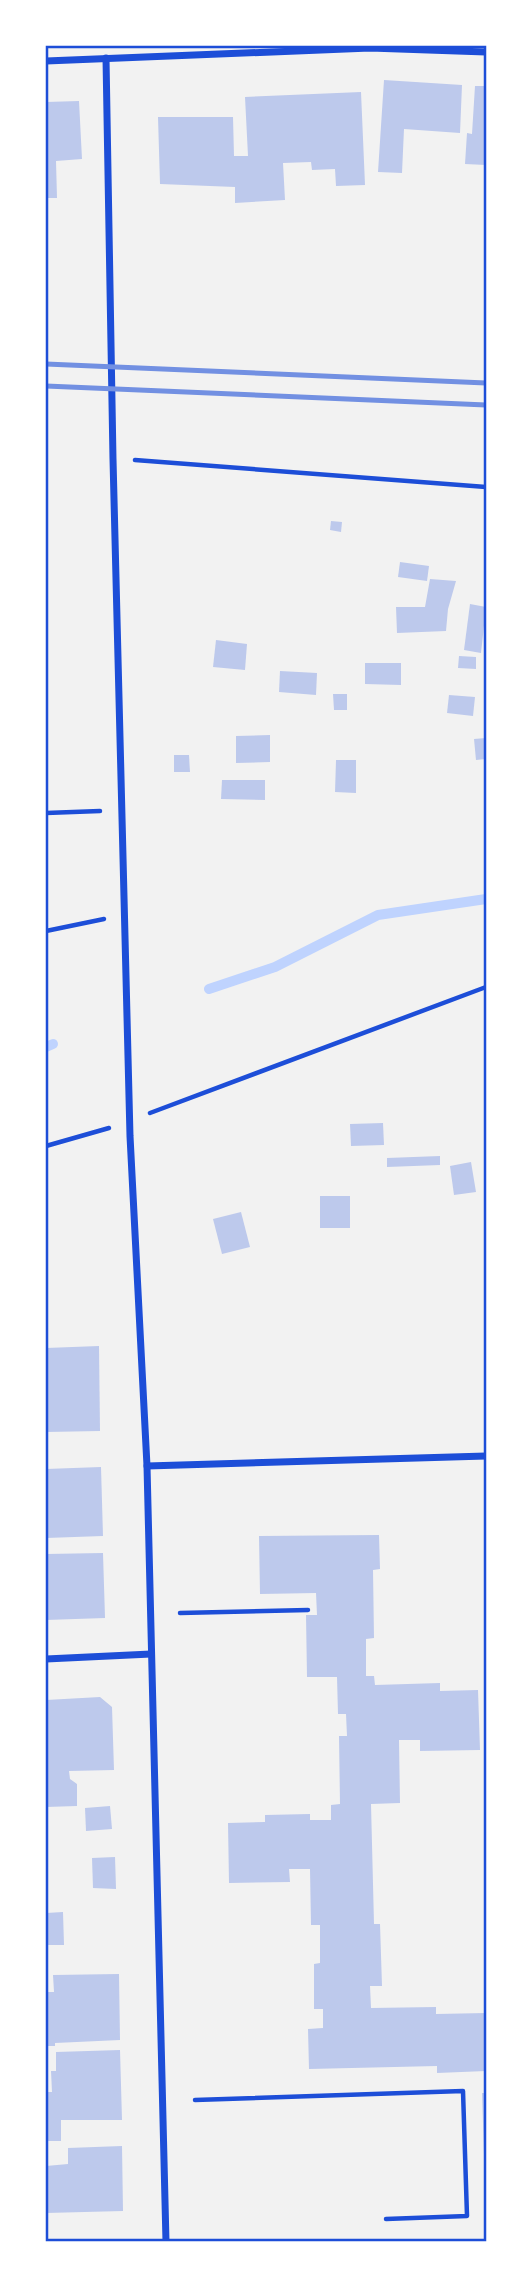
<svg xmlns="http://www.w3.org/2000/svg" width="532" height="2287" font-family="'Open Sans',sans-serif">
<rect width="100%" height="100%" fill="#f2f2f2"/>
<g fill="none" stroke-linecap="round" stroke-linejoin="round">
<g stroke="#bfd3fe" stroke-width="10">
<polyline points="209,989 275,967 378,915 486,899"/>
<polyline points="46,1047 53,1044"/>
</g>
</g>
<g fill="#bdc9ec">
<polygon points="384,80 462,85 460,133 404,129 402,173 378,172"/>
<polygon points="475,86 486,86 486,165 465,164 467,133 472,134"/>
<polygon points="361,92 365,185 336,186 335,169 312,170 311,162 283,163 285,200 235,203 235,187 160,184 158,117 233,117 234,156 248,156 245,97"/>
<polygon points="79,101 82,159 56,161 57,198 46,198 46,102"/>
<polygon points="331,521 342,522 341,532 330,530"/>
<polygon points="400,562 429,566 427,581 398,577"/>
<polygon points="430,579 456,581 448,609 446,631 397,633 396,607 425,607"/>
<polygon points="470,604 486,607 481,653 464,650"/>
<polygon points="216,640 247,644 245,670 213,667"/>
<polygon points="459,656 476,657 476,669 458,668"/>
<polygon points="365,663 401,663 401,685 365,684"/>
<polygon points="280,671 317,673 316,695 279,692"/>
<polygon points="333,694 347,694 347,710 334,710"/>
<polygon points="449,695 475,697 473,716 447,713"/>
<polygon points="270,735 270,762 236,763 236,736"/>
<polygon points="486,738 486,759 476,760 474,739"/>
<polygon points="174,755 189,755 190,772 174,772"/>
<polygon points="336,760 356,760 356,793 335,792"/>
<polygon points="222,780 265,780 265,800 221,799"/>
<polygon points="383,1123 384,1145 351,1146 350,1124"/>
<polygon points="440,1156 440,1165 387,1167 387,1158"/>
<polygon points="471,1162 476,1192 454,1195 450,1166"/>
<rect x="320" y="1196" width="30" height="32"/>
<polygon points="241,1212 250,1247 222,1254 213,1219"/>
<polygon points="99,1346 100,1431 46,1432 46,1348"/>
<polygon points="101,1467 103,1536 46,1538 46,1469"/>
<polygon points="379,1535 380,1569 373,1570 374,1638 366,1639 366,1676 374,1676 375,1685 440,1683 440,1691 478,1690 480,1750 420,1751 420,1740 399,1740 400,1803 371,1804 374,1924 380,1924 382,1986 370,1986 371,2008 436,2007 436,2014 486,2013 486,2071 437,2073 437,2066 309,2069 308,2029 323,2028 323,2009 314,2009 314,1964 320,1963 320,1925 311,1925 310,1869 289,1869 290,1882 229,1883 228,1823 265,1822 265,1815 310,1814 310,1820 331,1820 331,1805 340,1804 339,1736 347,1736 346,1714 338,1714 337,1677 307,1677 306,1615 317,1615 316,1593 260,1594 259,1536"/>
<polygon points="103,1553 105,1618 46,1620 46,1554"/>
<polygon points="100,1697 112,1707 114,1770 69,1771 70,1779 77,1784 77,1806 46,1807 46,1700"/>
<polygon points="110,1806 112,1829 86,1831 85,1808"/>
<polygon points="115,1857 116,1889 93,1888 92,1858"/>
<polygon points="63,1912 64,1945 46,1945 46,1913"/>
<polygon points="119,1974 120,2040 55,2043 55,2046 46,2046 46,1992 54,1992 53,1975"/>
<polygon points="120,2050 122,2120 61,2120 61,2141 46,2141 46,2092 52,2092 51,2071 56,2071 56,2052"/>
<polygon points="482,2093 486,2093 486,2154 484,2154"/>
<polygon points="122,2146 123,2211 46,2213 46,2166 68,2164 68,2148"/>
</g>
<g fill="none" stroke-linecap="round" stroke-linejoin="round">
<g stroke="#1d4ed8" stroke-width="4.5">
<polyline points="135,460 486,487"/>
<polyline points="46,813 100,811"/>
<polyline points="46,931 104,919"/>
<polyline points="150,1113 486,987"/>
<polyline points="46,1146 109,1128"/>
<polyline points="180,1613 308,1610"/>
<polyline points="195,2100 463,2091 467,2216 386,2219"/>
</g>
<g stroke="#1d4ed8" stroke-width="7">
<polyline points="106,58 113,459 130,1136 147,1466 166,2242"/>
<polyline points="46,61 370,48 486,52"/>
<polyline points="147,1466 486,1456"/>
<polyline points="46,1659 151,1654"/>
</g>
<g stroke="#7290e2" stroke-width="5">
<polyline points="46,364 486,383"/>
<polyline points="46,386 486,405"/>
</g>
</g>
<rect width="532" height="2287" fill="none" stroke="#ffffff" stroke-width="94"/>
<rect x="47" y="47" width="438" height="2193" fill="none" stroke="#1d4ed8" stroke-width="2.5"/>
</svg>
